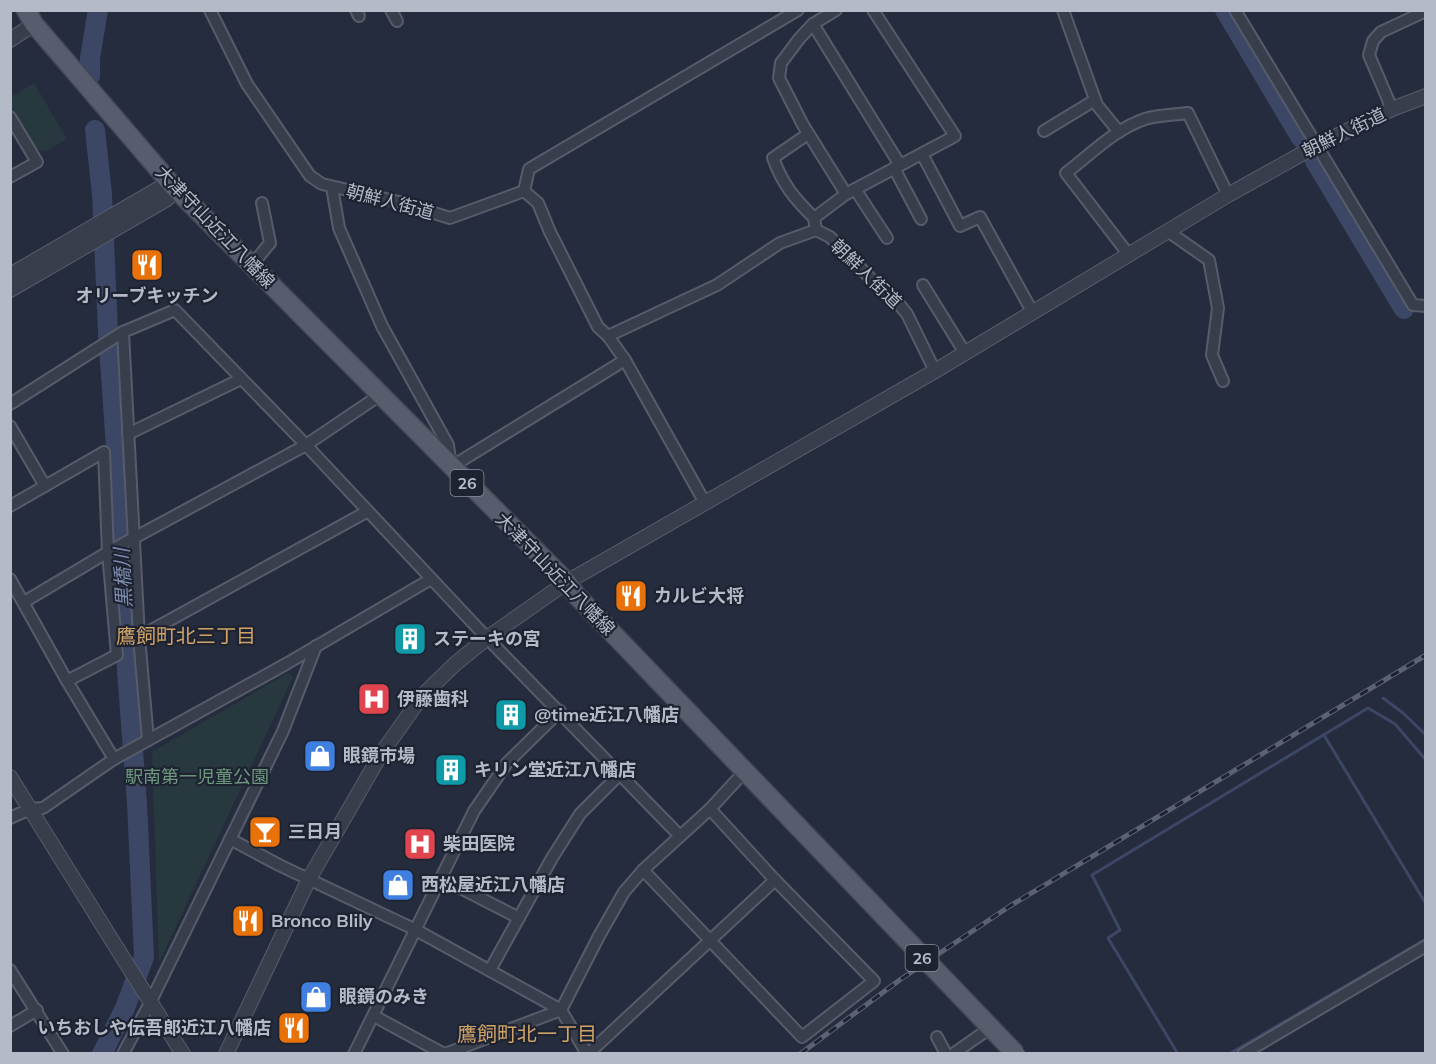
<svg xmlns="http://www.w3.org/2000/svg" width="1436" height="1064" font-family="Mulish,'Noto Sans JP',sans-serif">
<rect width="100%" height="100%" fill="#252c3d"/>
<polygon fill="#34313e" points="368,684 390,700 381,713 358,698"/>
<g fill="#27383e">
<polygon points="34,83 67,139 46,151 37,150 11,106 11,97"/>
<polygon points="288,673 293,677 159,963 152,752"/>
</g>
<g fill="none" stroke-linecap="round" stroke-linejoin="round">
<g stroke="#3c4765" stroke-width="3">
<polyline points="1383,698 1403,713 1426,735"/>
<polyline points="1324,735 1426,904"/>
<polyline points="1178,1054 1108,938 1120,930 1092,875 1368,708 1395,724 1426,760"/>
<polyline points="1229,1054 1426,939"/>
</g>
<g stroke="#3c4765" stroke-width="20">
<polyline points="1225,10 1301,138"/>
<polyline points="90,76 90,58 98,10"/>
<polyline points="95,130 102,194 108,332 122,534 127,670 137,803 144,957 125,1008 102,1054"/>
<polyline points="1315,161 1404,309"/>
</g>
<g stroke="#575c6b" stroke-width="14">
<g id="minor">
<polyline points="210,10 247,84 310,176 322,184 399,202 450,218 524,191 538,203 550,232 598,327 608,336 717,285 780,243 816,230 830,237 878,286 894,298 907,314 935,371"/>
<polyline points="356,10 359,16"/>
<polyline points="391,10 397,21"/>
<polyline points="836,10 813,24 799,39 781,63 779,78 803,125 846,194"/>
<polyline points="1063,10 1097,105 1119,132"/>
<polyline points="1235,10 1413,305 1426,306"/>
<polyline points="813,24 900,165"/>
<polyline points="1392,109 1369,55 1373,41 1381,32 1426,11"/>
<polyline points="10,117 37,162 10,177"/>
<polyline points="1044,131 1095,100"/>
<path d="M808 134 773 158C783 185 794 198 814 218"/>
<polyline points="922,154 960,226 980,217 1033,313"/>
<polyline points="894,168 921,219"/>
<polyline points="332,187 339,228 382,326 448,445 451,467 625,360"/>
<polyline points="855,189 887,238"/>
<polyline points="524,191 529,169 798,10"/>
<polyline points="816,230 814,218 846,194 955,136 873,10"/>
<polyline points="1169,232 1209,260 1218,308 1212,355 1223,381"/>
<path d="M1129 255 1066 173C1091 154 1115 129 1145 119 1158 115 1174 115 1188 113L1228 195"/>
<polyline points="251,266 270,243 262,203"/>
<polyline points="923,285 965,353"/>
<polyline points="123,332 139,637 148,740"/>
<polyline points="608,336 625,360 705,503"/>
<polyline points="10,404 123,332 175,310 306,445 487,638 679,835"/>
<polyline points="10,426 45,486"/>
<polyline points="128,434 241,379"/>
<polyline points="10,506 104,452 108,552 117,655 67,681"/>
<polyline points="10,579 67,681 114,759"/>
<polyline points="24,602 108,552 306,445 380,395"/>
<polyline points="139,637 368,511"/>
<polyline points="10,818 30,809 43,808 114,759 286,664 431,579"/>
<polyline points="230,839 279,865 416,930 561,1010 587,1054"/>
<polyline points="643,870 802,1037 874,981 775,880 710,809"/>
<polyline points="441,878 519,918"/>
<polyline points="10,970 63,1054"/>
<polyline points="490,970 552,858 580,814 620,774"/>
<polyline points="374,1016 444,1054"/>
<polyline points="10,1026 37,1010"/>
<polyline points="937,1037 946,1054"/>
<polyline points="123,1054 150,1003 283,731 316,646"/>
<polyline points="354,1054 474,811 507,763 560,711"/>
<polyline points="445,1054 561,1010 599,936 624,892 643,870 710,809 745,771"/>
<polyline points="588,1054 775,880"/>
<polyline points="953,1054 983,1033"/>
<polyline points="1243,1054 1426,946"/>
</g>
</g>
<g stroke="#575c6b" stroke-width="16">
<g id="tertiary">
<polyline points="10,40 34,24"/>
<polyline points="10,275 158,189 172,185"/>
<polyline points="10,290 167,199 172,185"/>
<polyline points="10,777 183,1054"/>
<polyline points="226,1054 309,879 381,754 422,696 455,664 487,638 567,582 935,371 1228,195 1316,146 1392,109 1426,96"/>
</g>
</g>
<g stroke="#424756" stroke-width="21">
<polyline id="primary" points="26,10 34,24 172,185 567,582 576,595 831,861"/>
</g>
<use href="#minor" stroke="#393e4d" stroke-width="10"/>
<use href="#tertiary" stroke="#393e4d" stroke-width="14"/>
<use href="#primary" stroke="#575d6d" stroke-width="18"/>
<g stroke="#5b6274" stroke-width="5">
<polyline id="rail" points="800,1054 901,979 1010,906 1426,655"/>
</g>
<use href="#rail" stroke="#1e2332" stroke-width="3" stroke-dasharray="9" stroke-linecap="butt"/>
<g stroke="#424756" stroke-width="21" stroke-linecap="butt">
<polyline id="primary-bridge" points="831,861 1016,1054"/>
</g>
<use href="#primary-bridge" stroke="#575d6d" stroke-width="18"/>
</g>
<defs>
<g id="restaurant-square" transform="scale(1.725)"><rect x="-9" y="-9" width="18" height="18" rx="4" fill="#e8710a" stroke="#1e2332"/><path d="M-5-6h1v4h1v-4h1v4h1v-4h1v5L-1.5 .5V6h-2V.5L-5-1ZM5-6V6H3V1.5H1.5Q1.5-4 5-6Z" fill="#fff"/></g>
<g id="building-square" transform="scale(1.725)"><rect x="-9" y="-9" width="18" height="18" rx="4" fill="#0f9aa8" stroke="#1e2332"/><path d="M-4-6H4V6H1V3H-1V6H-4ZM-2.5-4.3h1.7v1.8h-1.7ZM.8-4.3h1.7v1.8H.8ZM-2.5-1h1.7V.8h-1.7ZM.8-1h1.7V.8H.8Z" fill="#fff"/></g>
<g id="hospital-square" transform="scale(1.725)"><rect x="-9" y="-9" width="18" height="18" rx="4" fill="#e0444e" stroke="#1e2332"/><path d="M-5-5h3v3.5h4V-5h3V5h-3V1.5h-4V5h-3Z" fill="#fff"/></g>
<g id="shop-square" transform="scale(1.725)"><rect x="-9" y="-9" width="18" height="18" rx="4" fill="#3f7fe0" stroke="#1e2332"/><path d="M-5-2.5h2.3a2.7 3.5 0 0 1 5.4 0H5L5.5 6h-11ZM-1.5-2.5h3a1.5 2.3 0 0 0-3 0Z" fill="#fff"/></g>
<g id="bar-square" transform="scale(1.725)"><rect x="-9" y="-9" width="18" height="18" rx="4" fill="#e8710a" stroke="#1e2332"/><path d="M-6-5H6L.8 .8V4.5H3.5V6h-7V4.5H-.8V.8Z" fill="#fff"/></g>
</defs>
<g fill-rule="evenodd">
<use href="#restaurant-square" x="147" y="265"/>
<use href="#restaurant-square" x="631" y="596"/>
<use href="#building-square" x="410" y="639"/>
<use href="#hospital-square" x="374" y="699"/>
<use href="#building-square" x="511" y="715"/>
<use href="#shop-square" x="320" y="756"/>
<use href="#building-square" x="451" y="770"/>
<use href="#bar-square" x="265" y="832"/>
<use href="#hospital-square" x="420" y="844"/>
<use href="#shop-square" x="398" y="885"/>
<use href="#restaurant-square" x="248" y="921"/>
<use href="#shop-square" x="316" y="997"/>
<use href="#restaurant-square" x="294" y="1028"/>
</g>
<g text-anchor="middle" stroke-width="4.5" stroke-linejoin="round" paint-order="stroke">
<g fill="#1e2332" stroke="#888d9b" stroke-width="1.5">
<rect x="450.5" y="470" width="33" height="26" rx="4.5"/>
<rect x="905.5" y="945" width="33" height="26" rx="4.5"/>
</g>
<g font-size="16" font-weight="bold" fill="#b5bac8">
<text x="467" y="489">26</text>
<text x="922" y="964">26</text>
</g>
<g font-size="18" fill="#b5bac8" stroke="#1e2332">
<text transform="translate(1344 133) rotate(-26)" y="6">朝鮮人街道</text>
<text transform="translate(390 202) rotate(15)" y="6">朝鮮人街道</text>
<text transform="translate(215 227) rotate(46)" y="6">大津守山近江八幡線</text>
<text transform="translate(866 274) rotate(44)" y="6">朝鮮人街道</text>
<text transform="translate(555 574) rotate(46)" y="6">大津守山近江八幡線</text>
</g>
<g font-size="18" font-weight="bold" fill="#b5bac8" stroke="#1e2332" text-anchor="start">
<text x="147" y="302" text-anchor="middle">オリーブキッチン</text>
<text x="654" y="602">カルビ大将</text>
<text x="433" y="645">ステーキの宮</text>
<text x="397" y="705">伊藤歯科</text>
<text x="534" y="721">@time近江八幡店</text>
<text x="343" y="762">眼鏡市場</text>
<text x="474" y="776">キリン堂近江八幡店</text>
<text x="288" y="838">三日月</text>
<text x="443" y="850">柴田医院</text>
<text x="421" y="891">西松屋近江八幡店</text>
<text x="271" y="927">Bronco Blily</text>
<text x="339" y="1003">眼鏡のみき</text>
<text x="271" y="1034" text-anchor="end">いちおしや伝吾郎近江八幡店</text>
</g>
<g font-size="18" fill="#6d987d" stroke="#1e2332">
<text x="197" y="783">駅南第一児童公園</text>
</g>
<g font-size="20" font-style="italic" fill="#7e8cae" stroke="#1e2332">
<text transform="translate(123 578) rotate(-93)" y="7">黒橋川</text>
</g>
<g font-size="20" fill="#d0a368" stroke="#1e2332">
<text x="186" y="643">鷹飼町北三丁目</text>
<text x="527" y="1041">鷹飼町北一丁目</text>
</g>
</g>
<rect width="1436" height="1064" fill="none" stroke="#b5bac8" stroke-width="24"/>
</svg>
